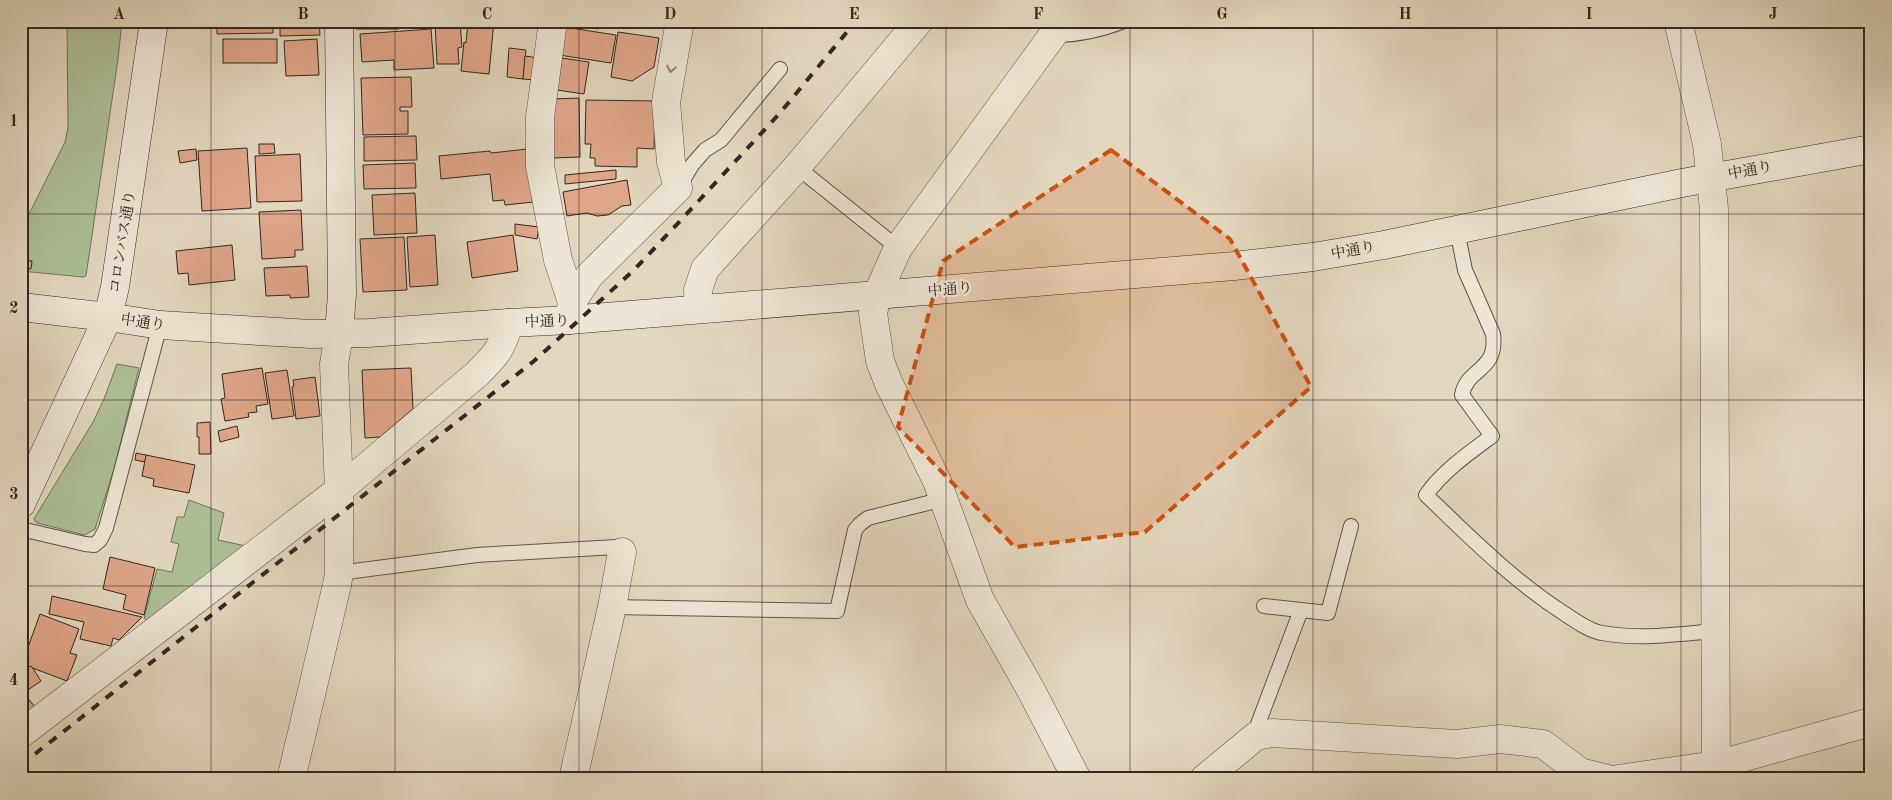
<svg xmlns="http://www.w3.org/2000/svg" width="1892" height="800" font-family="'Old Standard TT','Noto Serif JP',serif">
<rect width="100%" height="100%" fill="#e3d8bf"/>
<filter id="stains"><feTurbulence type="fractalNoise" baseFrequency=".004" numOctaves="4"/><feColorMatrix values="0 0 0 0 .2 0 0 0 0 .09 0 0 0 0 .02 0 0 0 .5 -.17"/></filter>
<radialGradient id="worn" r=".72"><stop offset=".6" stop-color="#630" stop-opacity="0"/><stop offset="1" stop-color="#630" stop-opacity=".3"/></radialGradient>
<g fill="#aec096" stroke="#71745c">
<polygon points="67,21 122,21 118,59 86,276 83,277 21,271 21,230 65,142 68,128"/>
<polygon points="117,364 139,368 114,469 95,529 85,535 37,523 34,519 37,514 93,422 104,399"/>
<polygon points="189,500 224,513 218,540 246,546 149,622 144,618 157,569 172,572 179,544 171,542 177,517 184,517"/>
</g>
<g fill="#e0a68a" stroke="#342721">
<polygon points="217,21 273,21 273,33 217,34"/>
<polygon points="280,21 319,21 320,35 280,36"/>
<rect x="357" y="21" width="41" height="8"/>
<polygon points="412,21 431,21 431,27 412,28"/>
<polygon points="435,21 460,21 462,47 458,48 459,64 437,64"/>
<polygon points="468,21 494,21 489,74 461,71 464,42 466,43"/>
<polygon points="494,21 537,21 536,28 494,24"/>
<polygon points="564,21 617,21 616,27 599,25 598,29 563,23"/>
<polygon points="635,21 671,21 670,27"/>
<polygon points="564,27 616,35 611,63 559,55"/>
<polygon points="431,29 434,68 394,70 394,60 362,62 360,34"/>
<polygon points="618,32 659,38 654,67 632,81 611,77"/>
<rect x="223" y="39" width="54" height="24"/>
<polygon points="317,39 319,75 286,76 284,41"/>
<polygon points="509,48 526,50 523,79 507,77"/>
<polygon points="525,56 539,58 537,80 523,79"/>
<polygon points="562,58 589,62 584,94 557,90"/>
<polygon points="411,77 412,107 400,107 400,111 408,111 408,134 363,135 361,78"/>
<polygon points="579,98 580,157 553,158 552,99"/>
<polygon points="586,100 655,101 654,149 637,148 637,167 595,166 595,158 590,158 591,144 585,144"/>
<polygon points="416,136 417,160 364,161 364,137"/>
<polygon points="259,144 274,144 275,153 259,154"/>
<polygon points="247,148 251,208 202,211 198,151"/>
<polygon points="196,149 197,160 180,163 178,151"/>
<polygon points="528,149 534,202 505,205 504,200 493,201 490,174 441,179 439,156 490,151 491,153"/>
<polygon points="300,154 302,201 257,202 255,156"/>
<polygon points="415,163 416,188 364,189 363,165"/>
<polygon points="616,170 616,179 565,184 565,175"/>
<polygon points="627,180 631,205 622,206 608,215 597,216 587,213 567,216 563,192"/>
<polygon points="415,193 417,233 374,235 372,195"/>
<polygon points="21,201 26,203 21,214"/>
<polygon points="301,210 303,250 295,250 295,257 262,259 259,212"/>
<polygon points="515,224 539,227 537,239 515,235"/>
<polygon points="435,235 438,285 410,287 407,237"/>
<polygon points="513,235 518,271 472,278 467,242"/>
<polygon points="404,237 407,290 363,292 360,239"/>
<polygon points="232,245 235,280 189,285 188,273 178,274 176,251"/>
<polygon points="21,260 32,261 31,269 21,268"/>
<polygon points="307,266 309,297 290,298 290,295 266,296 264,268"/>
<polygon points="262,368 268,404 256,406 257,412 248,413 249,417 225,421 221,399 225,398 222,374"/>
<polygon points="411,368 413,409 380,437 365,438 362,370"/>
<polygon points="287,370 294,416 272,419 265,373"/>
<polygon points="315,377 320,416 296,419 292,387 294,386 293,380"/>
<polygon points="210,422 211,454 199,454 199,437 197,437 197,423"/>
<polygon points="237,426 239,437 220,442 218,431"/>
<polygon points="136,453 146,455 145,462 135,460"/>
<polygon points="146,455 195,465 189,493 153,486 154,479 142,476"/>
<polygon points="110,557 155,568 144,615 123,609 126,595 103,589"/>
<polygon points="52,596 142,617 119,640 113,638 111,646 80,639 84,622 49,614"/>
<polygon points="40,614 79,629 70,653 77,655 67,681 22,664"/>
<polygon points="22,664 32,667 41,681 28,690 21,681"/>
<polygon points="21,690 35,707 21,718"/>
</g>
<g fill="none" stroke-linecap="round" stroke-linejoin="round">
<g stroke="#605348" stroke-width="16">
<g id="lane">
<path d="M1055 35C1080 35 1101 30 1124 21"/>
<polyline points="797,167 898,248"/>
<polyline points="679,187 692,165 705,150 721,140 780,69"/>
<path d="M1457 230 1465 270 1493 334C1498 372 1467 367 1462 395L1492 436C1469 453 1443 471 1426 495 1471 538 1512 580 1565 614 1576 621 1589 631 1602 633 1640 640 1678 634 1716 631"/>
<polyline points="21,529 85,544 94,545 100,540 106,528 160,325"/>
<polyline points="339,573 477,555 616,547 622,552"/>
<polyline points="1264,606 1328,613 1351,526"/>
<polyline points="612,607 837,611 855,530 860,524 868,518 944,499"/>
<polyline points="1256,736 1258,724 1301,610"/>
</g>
</g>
<g stroke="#605348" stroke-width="29">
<g id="street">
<polyline points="553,21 540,117 540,166 558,260 572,302"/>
<polyline points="1063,21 898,248 877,295 873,313 880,361 889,384 937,481 980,600 1032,692 1077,779"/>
<polyline points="1678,21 1707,144 1714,209 1716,779"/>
<polyline points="699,309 698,290 705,269 797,167 919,21"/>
<polyline points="569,320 572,302 589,276 678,188 671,162 666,102 680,21"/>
<path d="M21 734 339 490 477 374C496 355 502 349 509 323"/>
<polyline points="291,779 337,585 339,573 339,490 334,364 339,334"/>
<polyline points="573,779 612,607 622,552"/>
<polyline points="1204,779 1256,736 1272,733 1457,744 1500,739 1543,744 1580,772 1608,779"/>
<polyline points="1618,779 1716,765 1871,722"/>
</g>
</g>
<g stroke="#342721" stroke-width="29">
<g id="secondary">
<polyline points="339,21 342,294 339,334"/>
<polyline points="21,307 108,317 160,325 311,334 368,333 509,323 569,320 1234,266 1313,257 1384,245 1682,183 1871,149"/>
<polyline points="21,504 108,317 115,287 154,21"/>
</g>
</g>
<use href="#lane" stroke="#ede6d5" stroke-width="14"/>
<use href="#street" stroke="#ede6d5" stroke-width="28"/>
<use href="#secondary" stroke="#ede6d5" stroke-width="28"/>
<polyline stroke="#342721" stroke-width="4" stroke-dasharray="9 9" stroke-linecap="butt" points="21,765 534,361 634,270 681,220 780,113 856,21"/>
</g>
<defs><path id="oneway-chevron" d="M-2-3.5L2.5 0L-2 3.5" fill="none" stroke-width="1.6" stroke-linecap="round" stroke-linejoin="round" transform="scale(1.25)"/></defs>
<use stroke="#90867b" href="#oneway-chevron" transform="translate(671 69) rotate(101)"/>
<path fill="#cd520f" fill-opacity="0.2" stroke="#cd520f" stroke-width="4" stroke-dasharray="10 6" stroke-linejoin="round" d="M1111 150 1230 239 1311 387 1145 532 1015 547 898 427 943 261Z"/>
<path fill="none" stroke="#342721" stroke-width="1" stroke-opacity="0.55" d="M211 21V779M395 21V779M579 21V779M762 21V779M946 21V779M1130 21V779M1313 21V779M1497 21V779M1681 21V779M21 214H1871M21 400H1871M21 586H1871"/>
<g text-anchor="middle" stroke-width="4.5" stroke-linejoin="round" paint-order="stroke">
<g font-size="15" fill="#342721" stroke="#ede6d5">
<text transform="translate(1750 170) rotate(-10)" y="5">中通り</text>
<text transform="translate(122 242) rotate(-81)" y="5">コロンバス通り</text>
<text transform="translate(1353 250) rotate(-10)" y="5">中通り</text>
<text transform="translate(950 289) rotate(-5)" y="5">中通り</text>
<text transform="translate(547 321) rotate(-2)" y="5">中通り</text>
<text transform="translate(143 322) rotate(8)" y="5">中通り</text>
</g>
</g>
<rect width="1892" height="800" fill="none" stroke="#e3d8bf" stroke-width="55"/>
<rect x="28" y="28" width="1836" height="744" fill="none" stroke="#342721" stroke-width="2"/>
<g font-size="16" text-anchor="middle" font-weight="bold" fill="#342721">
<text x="119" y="19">A</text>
<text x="303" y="19">B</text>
<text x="487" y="19">C</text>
<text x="670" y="19">D</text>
<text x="854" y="19">E</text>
<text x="1038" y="19">F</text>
<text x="1222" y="19">G</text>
<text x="1405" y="19">H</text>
<text x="1589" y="19">I</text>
<text x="1773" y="19">J</text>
<text x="14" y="126">1</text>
<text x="14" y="313">2</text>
<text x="14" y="499">3</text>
<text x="14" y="685">4</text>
</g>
<rect width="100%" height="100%" filter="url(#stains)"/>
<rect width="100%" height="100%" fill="url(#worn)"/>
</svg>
